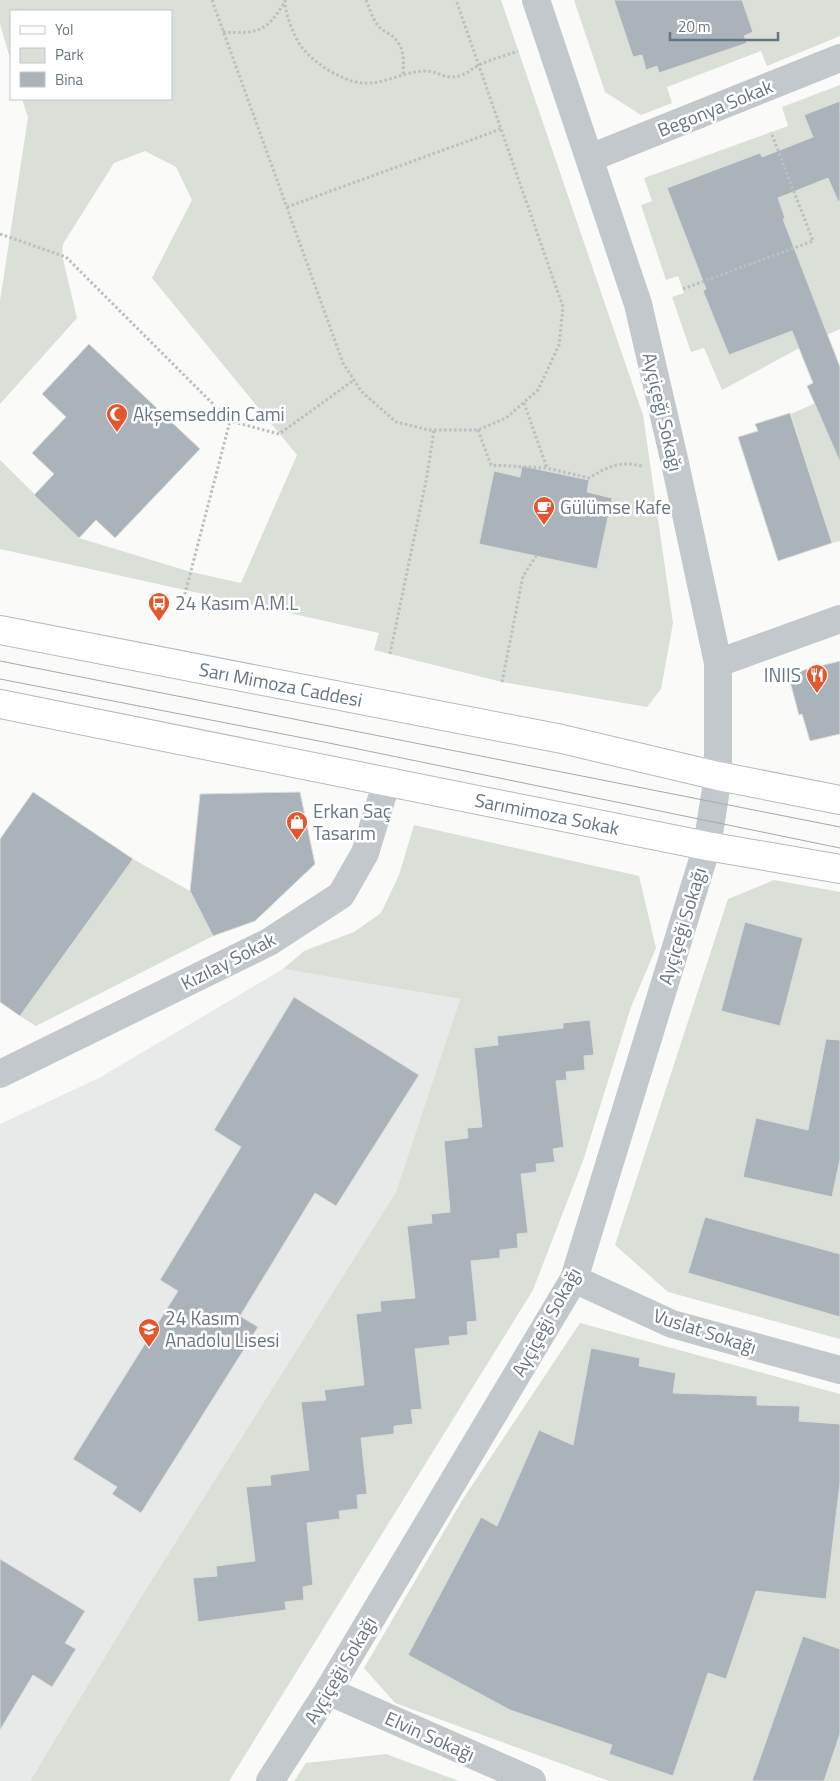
<svg xmlns="http://www.w3.org/2000/svg" width="840" height="1781" font-family="'Titillium Web',sans-serif">
<rect width="100%" height="100%" fill="#fafaf8"/>
<polygon fill="#e8e9e9" points="283,969 460,999 396,1192 138,1602 30,1781 0,1781 0,1124 99,1078"/>
<g fill="#dadfd7">
<polygon points="0,0 501,0 643,415 673,623 661,689 647,707 502,682 374,650 379,633 0,549 0,460 79,538 191,572 241,583 297,455 152,278 192,200 176,167 145,151 114,163 63,244 62,255 77,318 0,404 0,301 28,117 22,99 171,99 171,11 11,11 11,62 0,24"/>
<polygon points="574,0 840,0 840,36 767,66 761,51 667,87 672,103 641,115 605,92"/>
<polygon points="840,85 840,329 805,345 722,390 704,348 691,352 672,297 684,293 678,276 666,280 641,205 652,201 644,178 788,126 782,107"/>
<polygon points="820,401 840,412 840,541 832,543 791,414"/>
<polygon points="414,825 639,876 656,948 631,1007 584,1158 533,1290 229,1781 30,1781 138,1602 396,1192 460,999 283,969 304,951 354,932 381,913 399,875"/>
<polygon points="133,859 190,891 213,936 36,1026 20,1016"/>
<polygon points="774,880 840,892 840,1339 668,1292 615,1245 728,899"/>
<polygon points="580,1323 840,1394 840,1781 609,1781 395,1703 364,1668 463,1499"/>
<polygon points="386,1754 459,1781 294,1781 306,1763"/>
</g>
<g fill="#aab3b9" stroke="#dcdcda">
<polygon points="614,0 742,0 753,32 744,36 747,43 659,73 657,66 646,70 642,55 633,57"/>
<polygon points="840,101 840,201 838,201 828,178 778,198 785,218 783,219 840,367 840,462 807,386 813,383 792,331 729,355 703,291 706,289 667,188 760,153 762,157 813,137 804,115"/>
<polygon points="89,344 200,449 115,538 96,520 79,538 34,495 54,474 32,453 66,417 42,394"/>
<polygon points="790,413 832,543 778,561 738,437 758,431 755,424"/>
<polygon points="522,466 589,480 587,492 612,498 597,569 479,544 494,471 520,477"/>
<polygon points="840,661 840,734 810,741 802,714 799,715 788,674"/>
<polygon points="33,792 133,859 20,1016 0,1002 0,839"/>
<polygon points="300,792 315,864 255,921 213,936 190,891 200,794"/>
<polygon points="745,922 803,938 780,1026 721,1011"/>
<polygon points="294,997 419,1075 336,1206 315,1193 240,1316 258,1327 141,1513 112,1494 117,1487 73,1459 178,1291 160,1280 241,1147 214,1130"/>
<polygon points="590,1020 594,1055 584,1056 585,1070 566,1072 567,1080 556,1081 564,1147 553,1149 555,1162 536,1164 537,1172 521,1174 528,1233 517,1234 518,1248 500,1250 500,1258 471,1261 477,1321 467,1322 468,1335 449,1337 450,1345 415,1349 422,1409 411,1410 413,1424 394,1426 394,1434 361,1438 367,1494 357,1495 358,1509 339,1511 340,1519 307,1523 313,1585 303,1587 304,1600 285,1602 286,1610 198,1622 193,1578 217,1576 216,1566 255,1561 246,1487 271,1485 270,1475 309,1470 301,1402 326,1400 324,1390 364,1385 356,1314 381,1311 380,1301 415,1298 407,1226 432,1223 431,1214 450,1212 444,1141 468,1138 467,1128 482,1127 474,1048 498,1045 497,1036 563,1028 563,1023"/>
<polygon points="826,1039 840,1040 840,1159 832,1197 743,1177 756,1118 808,1130"/>
<polygon points="705,1217 840,1254 840,1317 688,1273"/>
<polygon points="591,1348 640,1358 639,1366 676,1373 673,1393 757,1396 757,1405 800,1406 799,1421 840,1424 840,1483 826,1599 756,1591 726,1679 708,1673 673,1776 609,1754 612,1745 510,1710 408,1655 481,1517 497,1526 539,1430 573,1445"/>
<polygon points="0,1559 85,1611 65,1643 76,1649 52,1687 33,1675 0,1730"/>
<polygon points="803,1636 840,1649 840,1734 824,1781 752,1781"/>
</g>
<g fill="none" stroke-linecap="round" stroke-linejoin="round">
<g stroke="#b5babe" stroke-width="30">
<g id="primary">
<path id="s1" d="M0 630 562 739 718 776 840 800"/>
<path id="s2" d="M0 704 707 846 840 869"/>
</g>
</g>
<g stroke="#bbbfc2" stroke-width="3" stroke-dasharray="2.5 2.5" stroke-linecap="butt">
<polyline points="212,0 343,363 361,391 396,422 429,430 478,430 506,418 538,390 559,345 563,307 456,0"/>
<path d="M285 0C284 11 294 37 301 46 313 63 342 81 362 83 384 85 404 71 426 71 438 71 446 81 462 75 468 73 473 68 479 65 491 59 505 56 518 51"/>
<path d="M366 0C370 10 373 21 381 29 384 31 388 33 391 35 405 46 404 60 403 76"/>
<path d="M223 32C256 34 267 32 284 3"/>
<polyline points="287,207 501,129"/>
<polyline points="0,234 66,257 230,421 279,434 354,380"/>
<polyline points="683,289 813,241 771,132"/>
<polyline points="524,403 547,468"/>
<path d="M478 430 491 465 547 468 589 478C609 466 619 461 642 466"/>
<polyline points="181,609 230,421"/>
<polyline points="390,654 427,476 434,430"/>
<polyline points="502,682 523,576 536,556"/>
</g>
<g stroke="#c3c8cc" stroke-width="28">
<polyline points="590,158 840,58"/>
<polyline points="718,663 840,619"/>
<polyline points="0,1074 269,942 341,895 365,853 387,781"/>
<polyline points="574,1279 672,1324 840,1370"/>
<polyline points="328,1691 532,1781"/>
<polyline points="270,1781 328,1691 574,1279 707,846 718,776 718,663 675,463 638,304 536,0"/>
</g>
<use href="#primary" stroke="#fff" stroke-width="28"/>
<g stroke="#a2aab0" stroke-width="1">
<polyline points="0,661 840,827"/>
<polyline points="0,679 324,742 840,848"/>
</g>
</g>
<defs>
<g id="mosque-pin" transform="scale(1.125)"><path d="M0 17L-7.5 6A9.5 9.5 0 1 1 7.5 6Z" fill="#e4572e" stroke="#fff"/><path d="M3.5-4.9A6 6 0 1 0 3.5 4.9A5 5 0 1 1 3.5-4.9Z" fill="#fff"/></g>
<g id="cafe-pin" transform="scale(1.125)"><path d="M0 17L-7.5 6A9.5 9.5 0 1 1 7.5 6Z" fill="#e4572e" stroke="#fff"/><path d="M-5.5-4.5H6V0H3Q3 3.5 0 3.5H-2.5Q-5.5 3.5-5.5 0ZM3-3.2v2h1.7v-2ZM-6 4.5H4V6H-6Z" fill="#fff"/></g>
<g id="bus-pin" transform="scale(1.125)"><path d="M0 17L-7.5 6A9.5 9.5 0 1 1 7.5 6Z" fill="#e4572e" stroke="#fff"/><path d="M-5-6H5V4H4V6H2V4H-2V6H-4V4H-5ZM-3.5-4V0h7V-4ZM-3.5 1.2v1.5H-2V1.2ZM2 1.2v1.5H3.5V1.2Z" fill="#fff"/></g>
<g id="restaurant-pin" transform="scale(1.125)"><path d="M0 17L-7.5 6A9.5 9.5 0 1 1 7.5 6Z" fill="#e4572e" stroke="#fff"/><path d="M-5-6h1v4h1v-4h1v4h1v-4h1v5L-1.5 .5V6h-2V.5L-5-1ZM5-6V6H3V1.5H1.5Q1.5-4 5-6Z" fill="#fff"/></g>
<g id="shop-pin" transform="scale(1.125)"><path d="M0 17L-7.5 6A9.5 9.5 0 1 1 7.5 6Z" fill="#e4572e" stroke="#fff"/><path d="M-5-2.5h2.3a2.7 3.5 0 0 1 5.4 0H5L5.5 6h-11ZM-1.5-2.5h3a1.5 2.3 0 0 0-3 0Z" fill="#fff"/></g>
<g id="school-pin" transform="scale(1.125)"><path d="M0 17L-7.5 6A9.5 9.5 0 1 1 7.5 6Z" fill="#e4572e" stroke="#fff"/><path d="M0-5L7-2L0 1L-7-2ZM-4 1L0 2.5L4 1V4Q0 6-4 4Z" fill="#fff"/></g>
</defs>
<g fill-rule="evenodd">
<use href="#mosque-pin" x="117" y="414"/>
<use href="#cafe-pin" x="544" y="507"/>
<use href="#bus-pin" x="159" y="603"/>
<use href="#restaurant-pin" x="817" y="675"/>
<use href="#shop-pin" x="297" y="822"/>
<use href="#school-pin" x="149" y="1329"/>
</g>
<g text-anchor="middle" stroke-width="5" stroke-linejoin="round" paint-order="stroke">
<g font-size="19" fill="#657683" stroke="#fff">
<text transform="translate(715 108) rotate(-22)" y="7">Begonya Sokak</text>
<text transform="translate(663 412) rotate(77)" y="7">Ayçiçeği Sokağı</text>
<text dy="7" stroke="none"><textPath href="#s1" startOffset="286">Sarı Mimoza Caddesi</textPath></text>
<text dy="7" stroke="none"><textPath href="#s2" startOffset="558">Sarımimoza Sokak</textPath></text>
<text transform="translate(682 926) rotate(-73)" y="7">Ayçiçeği Sokağı</text>
<text transform="translate(228 961) rotate(-27)" y="7">Kızılay Sokak</text>
<text transform="translate(546 1322) rotate(-61)" y="7">Ayçiçeği Sokağı</text>
<text transform="translate(705 1331) rotate(18)" y="7">Vuslat Sokağı</text>
<text transform="translate(340 1670) rotate(-59)" y="7">Ayçiçeği Sokağı</text>
<text transform="translate(430 1736) rotate(24)" y="7">Elvin Sokağı</text>
</g>
<g font-size="19" fill="#657683" stroke="#fff" text-anchor="start">
<text x="133" y="421">Akşemseddin Cami</text>
<text x="560" y="514">Gülümse Kafe</text>
<text x="175" y="610">24 Kasım A.M.L</text>
<text x="801" y="682" text-anchor="end">INIIS</text>
<text x="313" y="818">Erkan Saç<tspan x="313" dy="22">Tasarım</tspan></text>
<text x="165" y="1325">24 Kasım<tspan x="165" dy="22">Anadolu Lisesi</tspan></text>
</g>
</g>
<rect x="10" y="10" width="162" height="90" fill="#ffffff" stroke="#c1c8cd"/>
<rect x="20" y="26" width="25" height="8" fill="#ffffff" stroke="#c1c8cd"/>
<text x="55" y="35" font-size="15" fill="#657683">Yol</text>
<rect x="20" y="48" width="25" height="15" fill="#dadfd7" stroke="#c1c8cd"/>
<text x="55" y="60" font-size="15" fill="#657683">Park</text>
<rect x="20" y="72" width="25" height="15" fill="#aab3b9" stroke="#c1c8cd"/>
<text x="55" y="85" font-size="15" fill="#657683">Bina</text>
<path d="M670 32v8h108v-8" fill="none" stroke="#657683" stroke-width="2.5"/>
<text x="678" y="32" font-size="15" fill="#657683" stroke="#ffffff" stroke-width="4" paint-order="stroke">20 m</text>
</svg>
